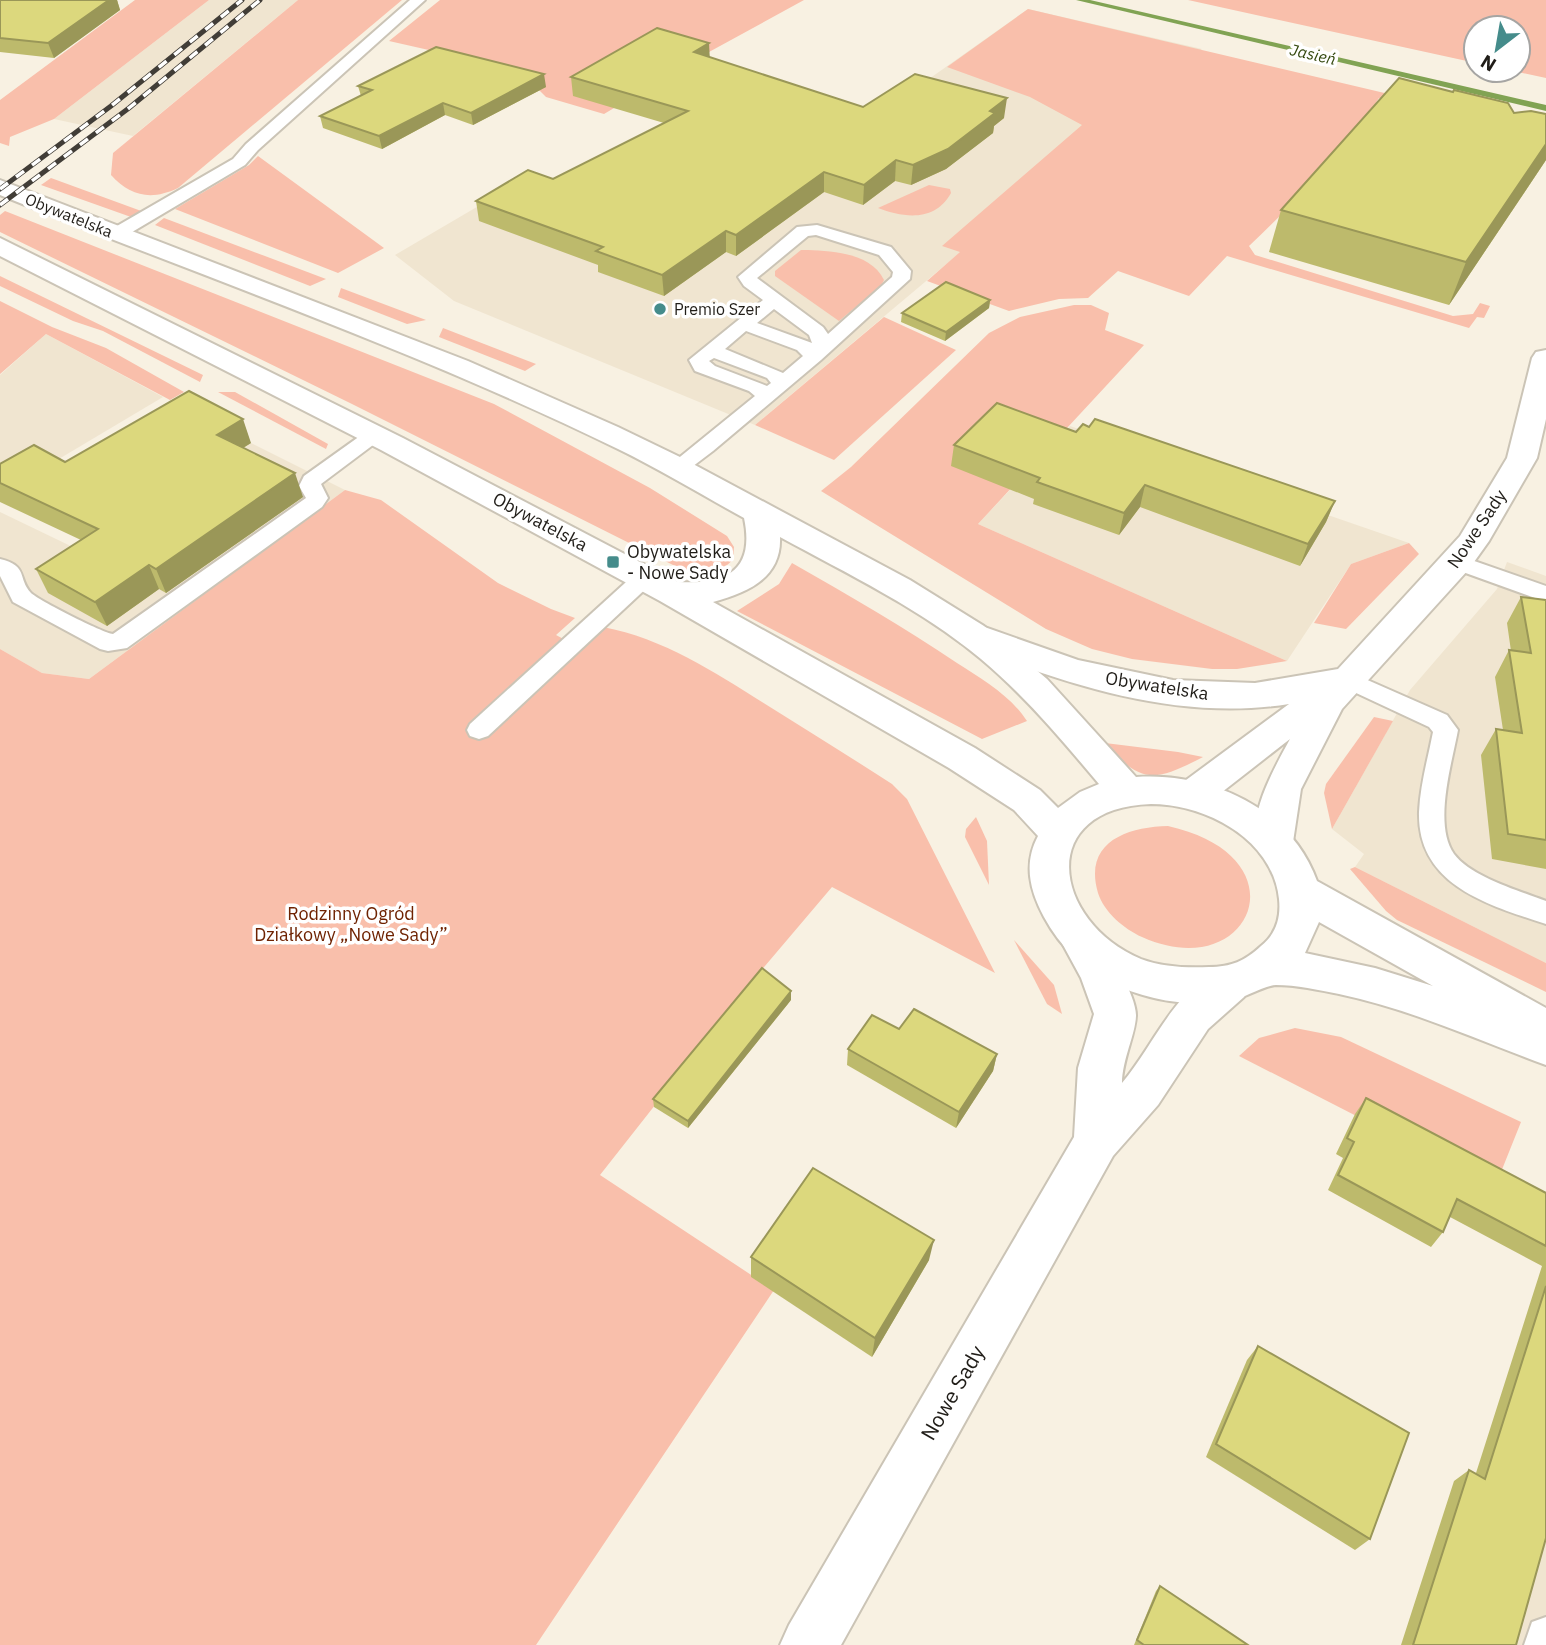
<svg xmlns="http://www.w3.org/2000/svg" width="1546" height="1645" font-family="'IBM Plex Sans',sans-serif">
<rect width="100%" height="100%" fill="#f8f1e2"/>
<g fill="#f0e5d0">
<polygon points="209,0 298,0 133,136 54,119"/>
<polygon points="1028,9 1202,49 755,425 454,301 395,255 533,174 704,238"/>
<polygon points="46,334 163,397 0,494 0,375"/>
<polygon points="1070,426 1409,543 1351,564 1287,661 978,524"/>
<polygon points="251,443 345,490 89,679 42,673 0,649 0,512 81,551"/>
<polygon points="1507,562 1546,576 1546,963 1355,867 1364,854 1332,829 1410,690 1497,589"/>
<polygon points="1546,1501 1546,1645 1504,1645"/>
</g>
<g fill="#f9bfab">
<polygon points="135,0 209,0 54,119 10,137 9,146 0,143 0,100"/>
<path d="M298 0H402L178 188C151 201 130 196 111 175L113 153Z"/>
<polygon points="440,0 804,0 698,58 604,114 546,97 538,89 442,53 389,41"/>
<polygon points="1188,0 1546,0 1546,78 1508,70 1518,70 1518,28 1476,28 1476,63"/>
<path d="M1028 9 1499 120 1494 126 1379 98C1344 154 1296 201 1249 246L1255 255 1453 316 1473 314 1480 303 1490 306 1484 318 1477 317 1469 328 1227 256 1189 296 1118 271 1088 298 1059 299 1009 311 927 281 960 252 942 246 1082 125 1030 97 947 67Z"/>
<polygon points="258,156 384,248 338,273 175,209 249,165"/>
<polygon points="51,178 144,212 131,217 41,185"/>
<path d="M929 185 950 189 951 193C935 222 904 218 878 208Z"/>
<path d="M5 211 494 404 650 488 727 536 734 547 733 559C720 576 697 574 679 568L352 404 0 232V215Z"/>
<polygon points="164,218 326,279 310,286 155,225"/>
<path d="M808 250C833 251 871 253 884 280L881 286 839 321 775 276V271L801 250Z"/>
<polygon points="0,276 203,375 200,382 103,331 73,321 0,286"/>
<polygon points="341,288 426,320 407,324 338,297"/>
<polygon points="0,301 52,327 106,348 184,392 170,400 46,334 0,374"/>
<polygon points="1074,305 1091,305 1109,313 1105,330 1144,345 978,524 1287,661 1237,669 1212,669 1132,659 1092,649 1046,629 821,491 851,467 989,333 1020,317"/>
<polygon points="884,317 956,350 834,460 755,425"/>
<polygon points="443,328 536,364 525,371 439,337"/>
<polygon points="218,392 235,392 328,444 326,449"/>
<path d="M345 490 381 500 498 583 551 609 575 618 556 635 582 649 603 627C666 639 717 674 770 707 811 733 852 758 892 784L907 799 995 973 832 887 759 973 600 1175 774 1290 536 1645H0V649L42 673 89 679Z"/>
<polygon points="1409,543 1419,554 1346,629 1314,623 1351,564"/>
<path d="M792 563C848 595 904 627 957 663 982 679 1011 696 1027 721L982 739 737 611 779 584Z"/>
<polygon points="1374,717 1393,721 1332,829 1324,793 1326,784"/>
<path d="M1105 743 1178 752 1203 757C1156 781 1142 786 1105 743Z"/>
<polygon points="976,817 987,841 989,885 965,837 966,829"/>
<path d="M1168 826C1307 857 1250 986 1142 937 1124 929 1104 912 1098 893 1083 842 1127 827 1168 826Z"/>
<polygon points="1355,867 1546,963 1546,992 1397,920 1386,911 1350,869"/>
<polygon points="1014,940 1054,985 1062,1014 1047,1004"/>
<polygon points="1295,1028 1341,1037 1521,1122 1495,1187 1239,1056 1259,1038"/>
</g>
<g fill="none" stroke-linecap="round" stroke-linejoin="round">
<polygon fill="#81a353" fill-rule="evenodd" points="1076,0 1090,0 1546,105 1546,111"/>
<g stroke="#cbc4b6" stroke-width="4">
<g id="service">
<polygon points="410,0 425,0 258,150 245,165 122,238 110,238 107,234 110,230 233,159 246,144"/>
<path d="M817 225 891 247 911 271 910 279 821 360 713 451 684 473H670L667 469 670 465 755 396 749 391 695 371 689 360 763 300 744 286 738 277 797 227ZM816 235 879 255 893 272 892 277 828 334 823 327 757 278 808 236ZM774 309 809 335 812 343 757 323ZM746 331 797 350 803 356 783 373 725 349ZM714 358 767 378 771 383 767 386 715 366 709 361Z"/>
<path d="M374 429 381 431 384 435 381 439 321 484 328 498 322 507 127 648 108 651 100 649 13 602 0 576V559C29 566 17 578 31 593 38 600 103 633 113 634L306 498 299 486 304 476 367 431Z"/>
<polygon points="1457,555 1546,586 1546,602 1449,567 1446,562 1449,557"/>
<polygon points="644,571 652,573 655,578 652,583 488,736 479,739 470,736 467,730 470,724 636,573"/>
<path d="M1347 671 1447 715 1458 730C1452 763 1433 824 1454 854 1471 877 1520 891 1546 901V924C1488 905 1417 885 1419 812 1420 785 1428 758 1433 732L1429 727 1339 685 1335 679 1339 673Z"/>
<polygon points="1546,1617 1546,1645 1524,1645 1532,1622"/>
</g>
</g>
<g stroke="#cbc4b6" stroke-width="4">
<g id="minor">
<path d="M1546 350V419L1537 458 1489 541 1469 569 1342 709 1301 789 1293 842 1288 853 1274 857 1260 853C1243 821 1275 767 1290 739L1208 803 1195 807 1182 803 1176 793 1182 783 1289 704C1177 722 1064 684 961 643L956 635 961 627 973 623 1078 660 1173 680 1255 683 1338 669 1460 536 1507 458 1532 358 1536 352Z"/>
<path d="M1083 926 1098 931C1108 949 1136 995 1136 1015 1136 1033 1122 1060 1122 1083 1156 1043 1175 985 1229 966L1244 971 1250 984 1244 997 1208 1029 1158 1105 1113 1156 841 1645H780L789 1625 1074 1137 1078 1068 1094 1014 1081 978 1062 943 1068 931Z"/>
</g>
</g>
<g stroke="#cbc4b6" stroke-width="4">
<path id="secondary" d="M0 180 468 361 618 427 680 457 910 580 984 626 1047 679 1136 777C1210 772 1291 808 1317 881L1546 1008V1065C1477 1040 1411 1009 1339 994 1319 990 1296 985 1276 985 1262 986 1242 1000 1226 1002 1154 1010 1079 983 1044 917 1030 891 1023 864 1038 836L1014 810 949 768 660 601 381 450 0 256V238L403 438 678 582C727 585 755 570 744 518 702 495 661 470 618 449 418 351 206 278 0 195ZM780 537C848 574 921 609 981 659 1025 696 1062 740 1099 784L1080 792 1058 808 1040 790 975 748 713 602C747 593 782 578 780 537ZM1151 804C1207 804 1273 840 1279 899 1281 918 1276 934 1261 946 1245 961 1231 967 1209 967 1187 968 1162 967 1141 959 1053 922 1034 808 1151 804ZM1319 922 1433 986 1375 968 1305 953Z"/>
</g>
<use href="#service" fill="#fff" fill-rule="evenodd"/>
<use href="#minor" fill="#fff" fill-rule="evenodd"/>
<use href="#secondary" fill="#fff" fill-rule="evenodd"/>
<g stroke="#413d37" stroke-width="5">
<g id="rail">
<polyline points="0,189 111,106 242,0"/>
<polyline points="0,205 129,108 260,0"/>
</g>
</g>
<use href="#rail" stroke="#fff" stroke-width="3.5" stroke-dasharray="10" stroke-linecap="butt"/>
</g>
<g fill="#bdba6c">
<polygon points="0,0 117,0 120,10 54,58 0,52"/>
<polygon points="709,57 863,107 1004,118 994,126 993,133 946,169 911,185 895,181 863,205 824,192 736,256 726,252 664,296 598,272 598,265 479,221 476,201 553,179 664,123 573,96 571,77"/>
<polygon points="358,86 546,87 473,125 445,115 382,149 323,128 320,116 361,96"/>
<polygon points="1514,113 1546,114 1546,160 1449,305 1269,252 1281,210"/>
<polygon points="990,300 989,308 945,341 901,322 902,313"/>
<polygon points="1076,432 1335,501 1326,522 1300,566 1140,507 1119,535 1033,504 1034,499 951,466 954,445"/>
<polygon points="251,443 243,448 303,497 166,593 159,589 107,626 48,593 36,569 81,540 0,502 0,464 65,462"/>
<polygon points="1521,597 1546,600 1546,869 1492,859 1481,755 1496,729 1503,730 1495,677 1509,650 1511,651 1507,623"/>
<polygon points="791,1000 688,1128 654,1107 653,1099"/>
<polygon points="899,1029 997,1054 993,1071 956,1128 847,1065 848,1049"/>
<polygon points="1366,1098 1546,1193 1546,1538 1516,1645 1401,1645 1454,1481 1469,1470 1476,1473 1542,1266 1450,1217 1443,1232 1431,1247 1328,1190 1343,1158 1336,1154 1355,1114"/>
<polygon points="751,1257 929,1260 872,1357 751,1277"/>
<polygon points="1258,1346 1370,1539 1355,1550 1206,1457 1247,1360"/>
<polygon points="1160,1586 1248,1645 1134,1645 1156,1591"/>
</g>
<g fill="#9a9758">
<polygon points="109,0 117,0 120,10 54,58 48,43"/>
<polygon points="709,43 710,62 694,52"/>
<polygon points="544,74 546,87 473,125 471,113"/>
<polygon points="1007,98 1004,118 994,126 993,133 946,169 911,185 913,165 990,111"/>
<polygon points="443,103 445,115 382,149 379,136"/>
<polygon points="1546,144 1546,160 1449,305 1466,262"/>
<polygon points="896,160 895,181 863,205 864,185"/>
<polygon points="824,172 824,192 736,256 736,235"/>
<polygon points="726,231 726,252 664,296 662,275"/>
<polygon points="990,300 989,308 945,341 946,332"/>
<polygon points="243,419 251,443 225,459 217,435"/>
<polygon points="295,473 303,497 166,593 156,569"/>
<polygon points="1145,485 1140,507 1119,535 1124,513"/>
<polygon points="1335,501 1326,522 1300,566 1308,544"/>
<polygon points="149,565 159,589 107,626 95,602"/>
<polygon points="791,991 791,1000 688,1128 688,1121"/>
<polygon points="997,1054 993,1071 956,1128 959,1112"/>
<polygon points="934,1240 929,1260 872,1357 875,1338"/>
</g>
<g fill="#dcd87d" stroke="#9a9758" stroke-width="2">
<polygon points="0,0 109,0 48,43 0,38"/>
<polygon points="657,28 709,43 694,52 863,107 915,74 1007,98 990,111 995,113 948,149 913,165 896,160 864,185 824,172 736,235 726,231 662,275 596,251 603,247 476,201 528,170 553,179 688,111 571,77"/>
<polygon points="436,47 544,74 471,113 443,103 379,136 320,116 372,90 358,86"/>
<polygon points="1399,78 1453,92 1454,90 1508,103 1514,113 1531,111 1546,114 1546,144 1466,262 1281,210"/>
<polygon points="946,282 990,300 946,332 902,313"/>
<polygon points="189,391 243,419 217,435 295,473 156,569 149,565 95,602 36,569 98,529 0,483 0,464 34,445 65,462"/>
<polygon points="997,403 1076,432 1083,424 1089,427 1095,419 1335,501 1308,544 1145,485 1124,513 1037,482 1040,478 954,445"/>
<polygon points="1521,597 1546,600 1546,840 1508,834 1496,729 1522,733 1509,650 1531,653"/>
<polygon points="762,968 791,991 688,1121 653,1099"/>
<polygon points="914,1009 997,1054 959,1112 848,1049 872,1015 899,1029"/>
<polygon points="1366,1098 1546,1193 1546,1246 1457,1199 1443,1232 1338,1175 1354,1142 1347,1138"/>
<polygon points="813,1168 934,1240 875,1338 751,1257"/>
<polygon points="1546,1286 1546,1538 1516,1645 1413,1645 1469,1470 1485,1479"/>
<polygon points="1258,1346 1409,1433 1370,1539 1216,1444"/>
<polygon points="1160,1586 1248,1645 1144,1645 1137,1640"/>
</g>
<g fill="#458c8b" stroke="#fff" stroke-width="2.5">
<circle cx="660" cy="309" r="7"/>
<rect x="606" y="555" width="14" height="14" rx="3.5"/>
</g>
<g text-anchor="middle" stroke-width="7" stroke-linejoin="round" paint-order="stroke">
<g font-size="16" font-style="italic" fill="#34490f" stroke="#fff">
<text transform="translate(1313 54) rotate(13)" y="6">Jasień</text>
</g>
<g font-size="16" fill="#201d18" stroke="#fff">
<text transform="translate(69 215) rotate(22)" y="6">Obywatelska</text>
</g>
<g font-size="16" fill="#201d18" stroke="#fff" text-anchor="start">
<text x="674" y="315">Premio Szer</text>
</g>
<g font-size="18" fill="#201d18" stroke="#fff">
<text transform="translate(540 522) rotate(28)" y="6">Obywatelska</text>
<text transform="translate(1477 529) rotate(-56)" y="6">Nowe Sady</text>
<text transform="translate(1157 686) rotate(9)" y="6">Obywatelska</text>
</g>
<g font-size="18" fill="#201d18" stroke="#fff" text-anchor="start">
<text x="627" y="558">Obywatelska<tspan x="627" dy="21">- Nowe Sady</tspan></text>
</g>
<g font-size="18" fill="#6f2302" stroke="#fff">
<text x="351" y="920">Rodzinny Ogród<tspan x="351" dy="21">Działkowy „Nowe Sady”</tspan></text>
</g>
<g font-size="21" fill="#201d18" stroke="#fff">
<text transform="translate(953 1393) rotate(-60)" y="7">Nowe Sady</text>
</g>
</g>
<g transform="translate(1497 49) rotate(211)"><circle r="33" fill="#ffffff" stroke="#a6a5a3" stroke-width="2"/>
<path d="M0-5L12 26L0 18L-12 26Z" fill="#458c8b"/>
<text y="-10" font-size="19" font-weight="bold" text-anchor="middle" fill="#201d18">N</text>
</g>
</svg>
